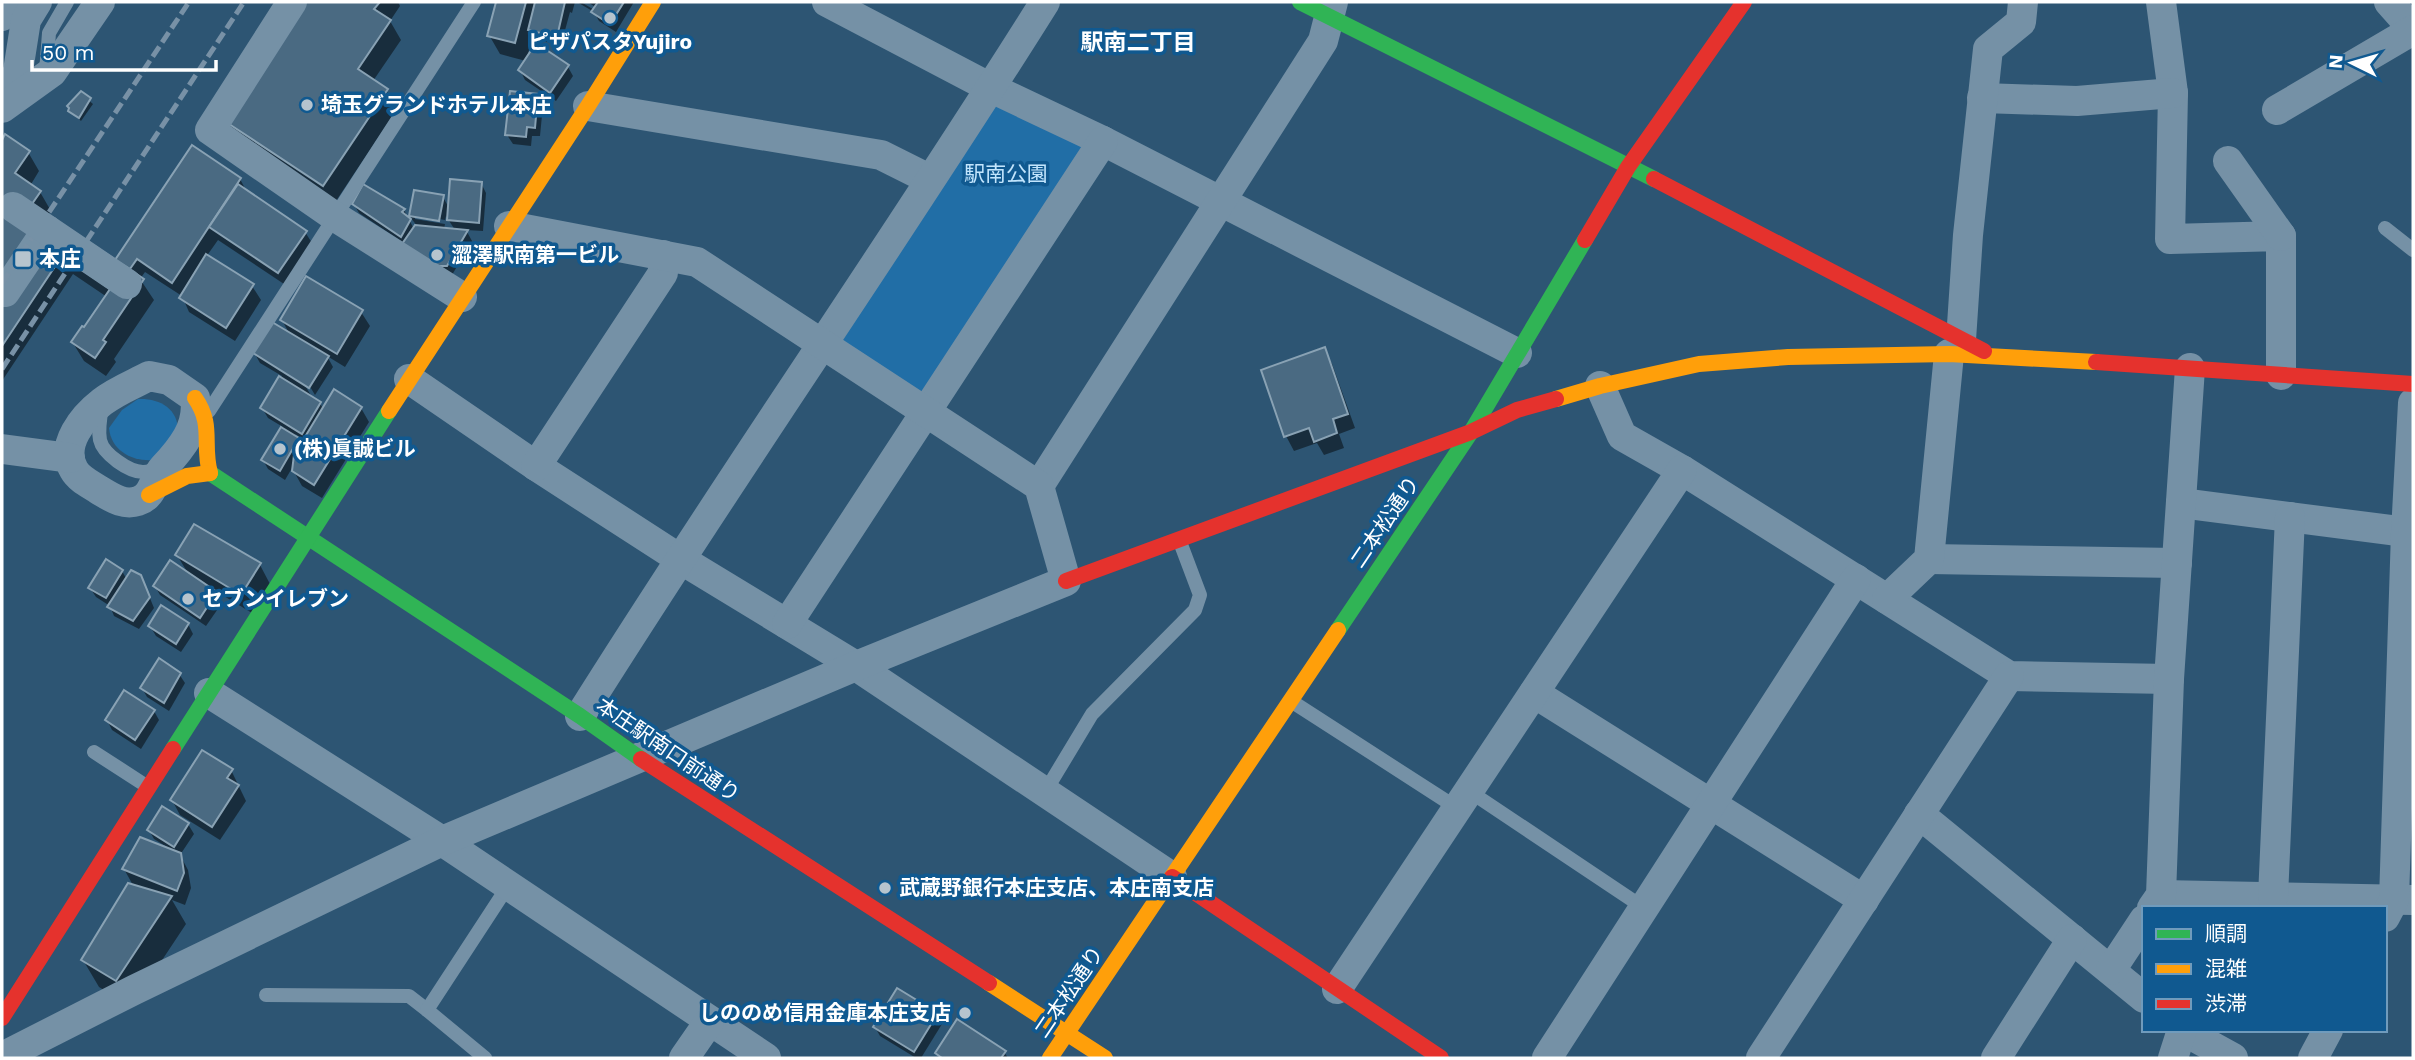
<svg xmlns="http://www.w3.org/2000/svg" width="2415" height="1060" font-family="'Work Sans','Noto Sans JP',sans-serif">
<rect width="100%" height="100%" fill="#2d5573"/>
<g fill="#216ea6">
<polygon points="997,98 1086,140 929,396 840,344"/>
<path d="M138 399C159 398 178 408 178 431L154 460C133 462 111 451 109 428L122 410Z"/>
</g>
<g fill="#0007" fill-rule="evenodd">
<polygon points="308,2 398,2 400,6 390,21 401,40 373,81 386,90 397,109 334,204 239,141 228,122"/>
<polygon points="498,2 575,2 572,13 570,12 561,45 535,39 533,35 526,61 568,67 573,76 556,101 525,80 520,70 526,61 500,54 489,35"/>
<polygon points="577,2 581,2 596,11 598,9 588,2 634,2 616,32 599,21 594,12"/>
<polygon points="81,94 93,104 81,121 70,111"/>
<polygon points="537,96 543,105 540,136 532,136 531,146 513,144 507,135"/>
<polygon points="6,137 28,152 39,171 30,186 40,192 51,211 47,216 121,266 240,179 248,194 305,232 314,246 287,286 218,240 206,257 252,286 261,300 235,341 189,312 182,296 145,272 140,279 154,300 114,359 116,362 106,376 84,361 73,343 85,330 107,297 73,274 2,381 2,143"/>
<path d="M481 183 486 193 483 231 466 230 472 241 452 275 359 213 354 204 364 186 404 210 414 229 417 226 411 218 415 192 443 197 449 208ZM415 215 445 220 446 216 455 230 444 229 445 224 415 219Z"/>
<path d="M361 312 370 326 345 367 327 356 333 367 315 395 306 380 303 382 313 399 320 403 323 409 361 408 369 422 322 498 302 486 292 468 285 480 268 469 263 460 283 427 268 418 262 408 282 376 260 363 255 354 290 335 282 320ZM295 434 305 440 301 445Z"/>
<polygon points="1324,349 1332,364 1355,428 1339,434 1344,448 1324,455 1317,443 1294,451 1286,436 1263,371"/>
<polygon points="177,555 260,565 270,584 252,613 214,590 222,603 206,626 160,595 155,586 189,575"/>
<polygon points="122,571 127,580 145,586 154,608 139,629 114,616 110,606 96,597 90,588"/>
<polygon points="188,624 193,634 181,652 156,636 150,626"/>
<polygon points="179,674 185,683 169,711 147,697 142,688"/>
<polygon points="154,711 159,720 141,749 112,730 107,720"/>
<polygon points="231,770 246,801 220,840 180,815 172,800"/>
<polygon points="188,824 194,834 180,855 188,870 191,888 185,905 172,900 186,924 131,1007 99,987 83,960 134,887 124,869 167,847 154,839 149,830"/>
<polygon points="937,1015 942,1024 921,1058 916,1058 880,1036 875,1027"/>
<polygon points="1004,1052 1008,1058 939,1058 937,1053"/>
</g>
<g fill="#4a6a82" stroke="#89a2b4" stroke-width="2">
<polygon points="306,2 380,2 374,9 391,20 358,69 388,89 323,186 226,122"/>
<polygon points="496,2 526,2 515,43 487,36"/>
<polygon points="535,2 565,2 557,37 528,30"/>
<polygon points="598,2 624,2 610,24 591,12"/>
<polygon points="536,43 569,65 550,93 518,70"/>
<polygon points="81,91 91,98 79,118 68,111 69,108 67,106"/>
<polygon points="510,91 538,94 535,128 527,127 526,137 505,135"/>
<polygon points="5,134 30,151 15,173 41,191 32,204 144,279 103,340 106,342 95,358 71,342 82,326 84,327 110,289 62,256 2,346 2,140"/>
<polygon points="192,145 241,178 172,283 137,259 130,269 115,260"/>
<polygon points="450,179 482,182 479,223 447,220"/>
<polygon points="238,184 307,231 278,273 209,227"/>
<polygon points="363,184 405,209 402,212 411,219 401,237 352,204"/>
<polygon points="414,190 444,195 439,221 409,216"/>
<polygon points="415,225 468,230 447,266 438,266 402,244"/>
<polygon points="206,254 254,284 226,328 179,298"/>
<polygon points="306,276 363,310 337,354 280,320"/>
<polygon points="272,322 329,356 309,388 253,353"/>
<polygon points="1325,347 1348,414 1333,419 1337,433 1314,442 1309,428 1284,437 1261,370"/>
<polygon points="279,376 321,402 302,434 260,408"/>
<polygon points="334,389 362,407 314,485 292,471 294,455"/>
<polygon points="281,427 299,438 280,471 261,460"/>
<polygon points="194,524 261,563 241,595 175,555"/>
<polygon points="106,559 123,570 106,598 88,588"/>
<polygon points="170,560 217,592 200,618 153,586"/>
<polygon points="131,570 141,575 150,597 133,621 107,607"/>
<polygon points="161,605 189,623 176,644 148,626"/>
<polygon points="159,658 181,673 164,703 140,688"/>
<polygon points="124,690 155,710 135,740 105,720"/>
<polygon points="202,750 233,769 227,778 239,785 212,827 170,800"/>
<polygon points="162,806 189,823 174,847 147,830"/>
<polygon points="140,837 181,853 184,873 177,891 122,869"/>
<polygon points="128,883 172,896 116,981 81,960"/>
<polygon points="897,988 938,1013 914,1052 873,1027"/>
<polygon points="957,1019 1006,1051 1001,1058 942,1058 935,1053"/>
</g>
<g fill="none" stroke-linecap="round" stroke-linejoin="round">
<g stroke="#7591a6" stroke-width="14">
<polyline points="46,72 49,33 67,2"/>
<polyline points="2385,228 2413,250"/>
<path d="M102 407C100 418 98 430 100 440 103 454 129 472 143 472 148 472 154 470 159 467"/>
<polyline points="209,411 474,2"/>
<polyline points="1291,701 1457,808"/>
<polyline points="94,752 148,787"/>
<polyline points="1469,791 1644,908"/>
<polyline points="1045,792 1092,714 1195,610 1200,595 1180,542"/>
<polyline points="266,995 409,996 427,1010"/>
<polyline points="485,1058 427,1010 508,886"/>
</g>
<g stroke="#7591a6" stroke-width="30">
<polyline points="292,2 210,130 334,216 462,297"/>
<polyline points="827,2 989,87 1103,141 1517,353"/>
<polyline points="2161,2 2173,93 2170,239 2281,236 2281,375"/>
<polyline points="2389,2 2413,29"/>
<polyline points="2,16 11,2"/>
<polyline points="1982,98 2077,101 2173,93"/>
<polyline points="588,106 881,155 929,179"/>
<polyline points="2,107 18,71 26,20 37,2"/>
<polyline points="2,108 52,72 100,2"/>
<polyline points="2277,110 2413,30"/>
<polyline points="2228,161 2281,236"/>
<polyline points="5,292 47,230"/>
<polyline points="1961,340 1968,235 1988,49 2021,22 2023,2"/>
<path d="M149 376 169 380 195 398C200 426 181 449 163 468 153 479 154 496 138 501 123 506 111 497 99 490 90 484 79 479 74 470 59 445 84 416 102 402 116 391 134 384 149 376Z"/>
<polyline points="409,379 536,466 680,559 856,666 1172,877"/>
<polyline points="1600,386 1622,436 1682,470 2009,676 2169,679"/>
<polyline points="2,449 70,458"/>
<polyline points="536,466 663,273 663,255"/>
<polyline points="1039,486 1323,41 1333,2"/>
<polyline points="2181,503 2406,532"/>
<polyline points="1929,559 2177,563"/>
<polyline points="1887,599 1929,559 1949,354"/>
<polyline points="787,624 1103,141"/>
<polyline points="209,693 442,841 766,1058"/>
<polyline points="1534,693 1864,900"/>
<path d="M580 716C731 475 894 243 1045 2"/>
<polyline points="1919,814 2144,998"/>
<polyline points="2161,895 2412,900"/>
<polyline points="2273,897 2290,517"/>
<polyline points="2152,908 2161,895 2169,679 2190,368"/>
<polyline points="2385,917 2394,900 2406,532 2413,403"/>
<polyline points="2111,970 2144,920"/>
<polyline points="1337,989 1682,470"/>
<polyline points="2182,1030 2233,1058"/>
<polyline points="2,1057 134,990 442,841 856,666 1066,581 1039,486 697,262 509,226"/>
<polyline points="684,1058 709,1022"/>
<polyline points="1547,1058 1856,579"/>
<polyline points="1761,1058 2009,676"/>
<polyline points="1996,1058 2072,939"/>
<polyline points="2173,1058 2182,1030"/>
<polyline points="2313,1058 2328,1030"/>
</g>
<g stroke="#30b455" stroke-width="16">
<polyline points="1300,2 1654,179"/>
<polyline points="210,473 580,716 641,759"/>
<polyline points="1338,630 1471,432 1585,240"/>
<polyline points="173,749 389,411"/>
</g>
<g stroke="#ff9f0a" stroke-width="16">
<path d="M195 398C214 425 202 444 210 473"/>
<polyline points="1556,399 1600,386 1699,364 1788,357 1949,354 2096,362"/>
<polyline points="389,411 588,106 653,2"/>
<polyline points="149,495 187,476 210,473"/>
<polyline points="989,983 1105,1058"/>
<polyline points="1050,1058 1338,630"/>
</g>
<g stroke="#e5322d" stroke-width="16">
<polyline points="1654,179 1984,351"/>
<polyline points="1585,240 1628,167 1744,2"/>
<polyline points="2096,362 2413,384"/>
<polyline points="1066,581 1471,432 1517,410 1556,399"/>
<polyline points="641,759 989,983"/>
<polyline points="1172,877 1441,1058"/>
<polyline points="2,1018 173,749"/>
</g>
<g stroke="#7891a6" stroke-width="5" stroke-dasharray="12 5" stroke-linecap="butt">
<polyline points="2,283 189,2"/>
<polyline points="2,369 244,2"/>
</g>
<polyline stroke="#7591a6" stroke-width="30" points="13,207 127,284"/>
</g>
<g fill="#b6c4ce" stroke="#105990" stroke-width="2.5">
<circle cx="610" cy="18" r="7"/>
<circle cx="307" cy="105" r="7"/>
<circle cx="437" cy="255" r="7"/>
<rect x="14" y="250" width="18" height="18" rx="3.5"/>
<circle cx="280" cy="449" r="7"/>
<circle cx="188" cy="599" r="7"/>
<circle cx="885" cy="888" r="7"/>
<circle cx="965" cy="1013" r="7"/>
</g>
<g text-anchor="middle" stroke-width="7" stroke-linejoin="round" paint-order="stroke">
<g font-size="21" font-weight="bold" fill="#fff" stroke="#105990" text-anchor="start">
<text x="610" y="49" text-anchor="middle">ピザパスタYujiro</text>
<text x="321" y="112">埼玉グランドホテル本庄</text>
<text x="451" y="262">澀澤駅南第一ビル</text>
<text x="39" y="266">本庄</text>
<text x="294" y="456">(株)眞誠ビル</text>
<text x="202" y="606">セブンイレブン</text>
<text x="899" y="895">武蔵野銀行本庄支店、本庄南支店</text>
<text x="951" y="1020" text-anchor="end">しののめ信用金庫本庄支店</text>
</g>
<g font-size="21" fill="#c2e5fd" stroke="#105990">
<text x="1006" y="181">駅南公園</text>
</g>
<g font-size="21" fill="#fff" stroke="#105990">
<text transform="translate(1385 522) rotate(-56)" y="7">二本松通り</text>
<text transform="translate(668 750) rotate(34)" y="7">本庄駅南口前通り</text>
<text transform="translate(1069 992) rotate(-56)" y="7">二本松通り</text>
</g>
<g font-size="23" font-weight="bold" fill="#fff" stroke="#105990">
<text x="1138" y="50">駅南二丁目</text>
</g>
</g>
<rect width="2415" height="1060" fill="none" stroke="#ffffff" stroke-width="7"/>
<rect x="2142" y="906" width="245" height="126" fill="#105990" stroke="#709bbc" stroke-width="2"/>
<rect x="2156" y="929" width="35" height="10" fill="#30b455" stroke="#709bbc" stroke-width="2"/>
<text x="2205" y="941" font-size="21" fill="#ffffff">順調</text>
<rect x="2156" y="964" width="35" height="10" fill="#ff9f0a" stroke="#709bbc" stroke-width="2"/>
<text x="2205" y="976" font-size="21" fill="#ffffff">混雑</text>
<rect x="2156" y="999" width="35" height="10" fill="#e5322d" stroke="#709bbc" stroke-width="2"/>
<text x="2205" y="1011" font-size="21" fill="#ffffff">渋滞</text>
<g transform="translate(2352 63) rotate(275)" stroke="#105990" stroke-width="5" paint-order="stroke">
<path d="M0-5L12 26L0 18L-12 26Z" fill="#ffffff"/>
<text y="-10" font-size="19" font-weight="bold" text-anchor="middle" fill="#ffffff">N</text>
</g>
<path d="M32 60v10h184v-10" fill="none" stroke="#ffffff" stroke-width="3.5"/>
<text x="42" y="60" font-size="21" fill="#ffffff" stroke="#105990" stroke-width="5" paint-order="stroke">50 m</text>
</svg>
